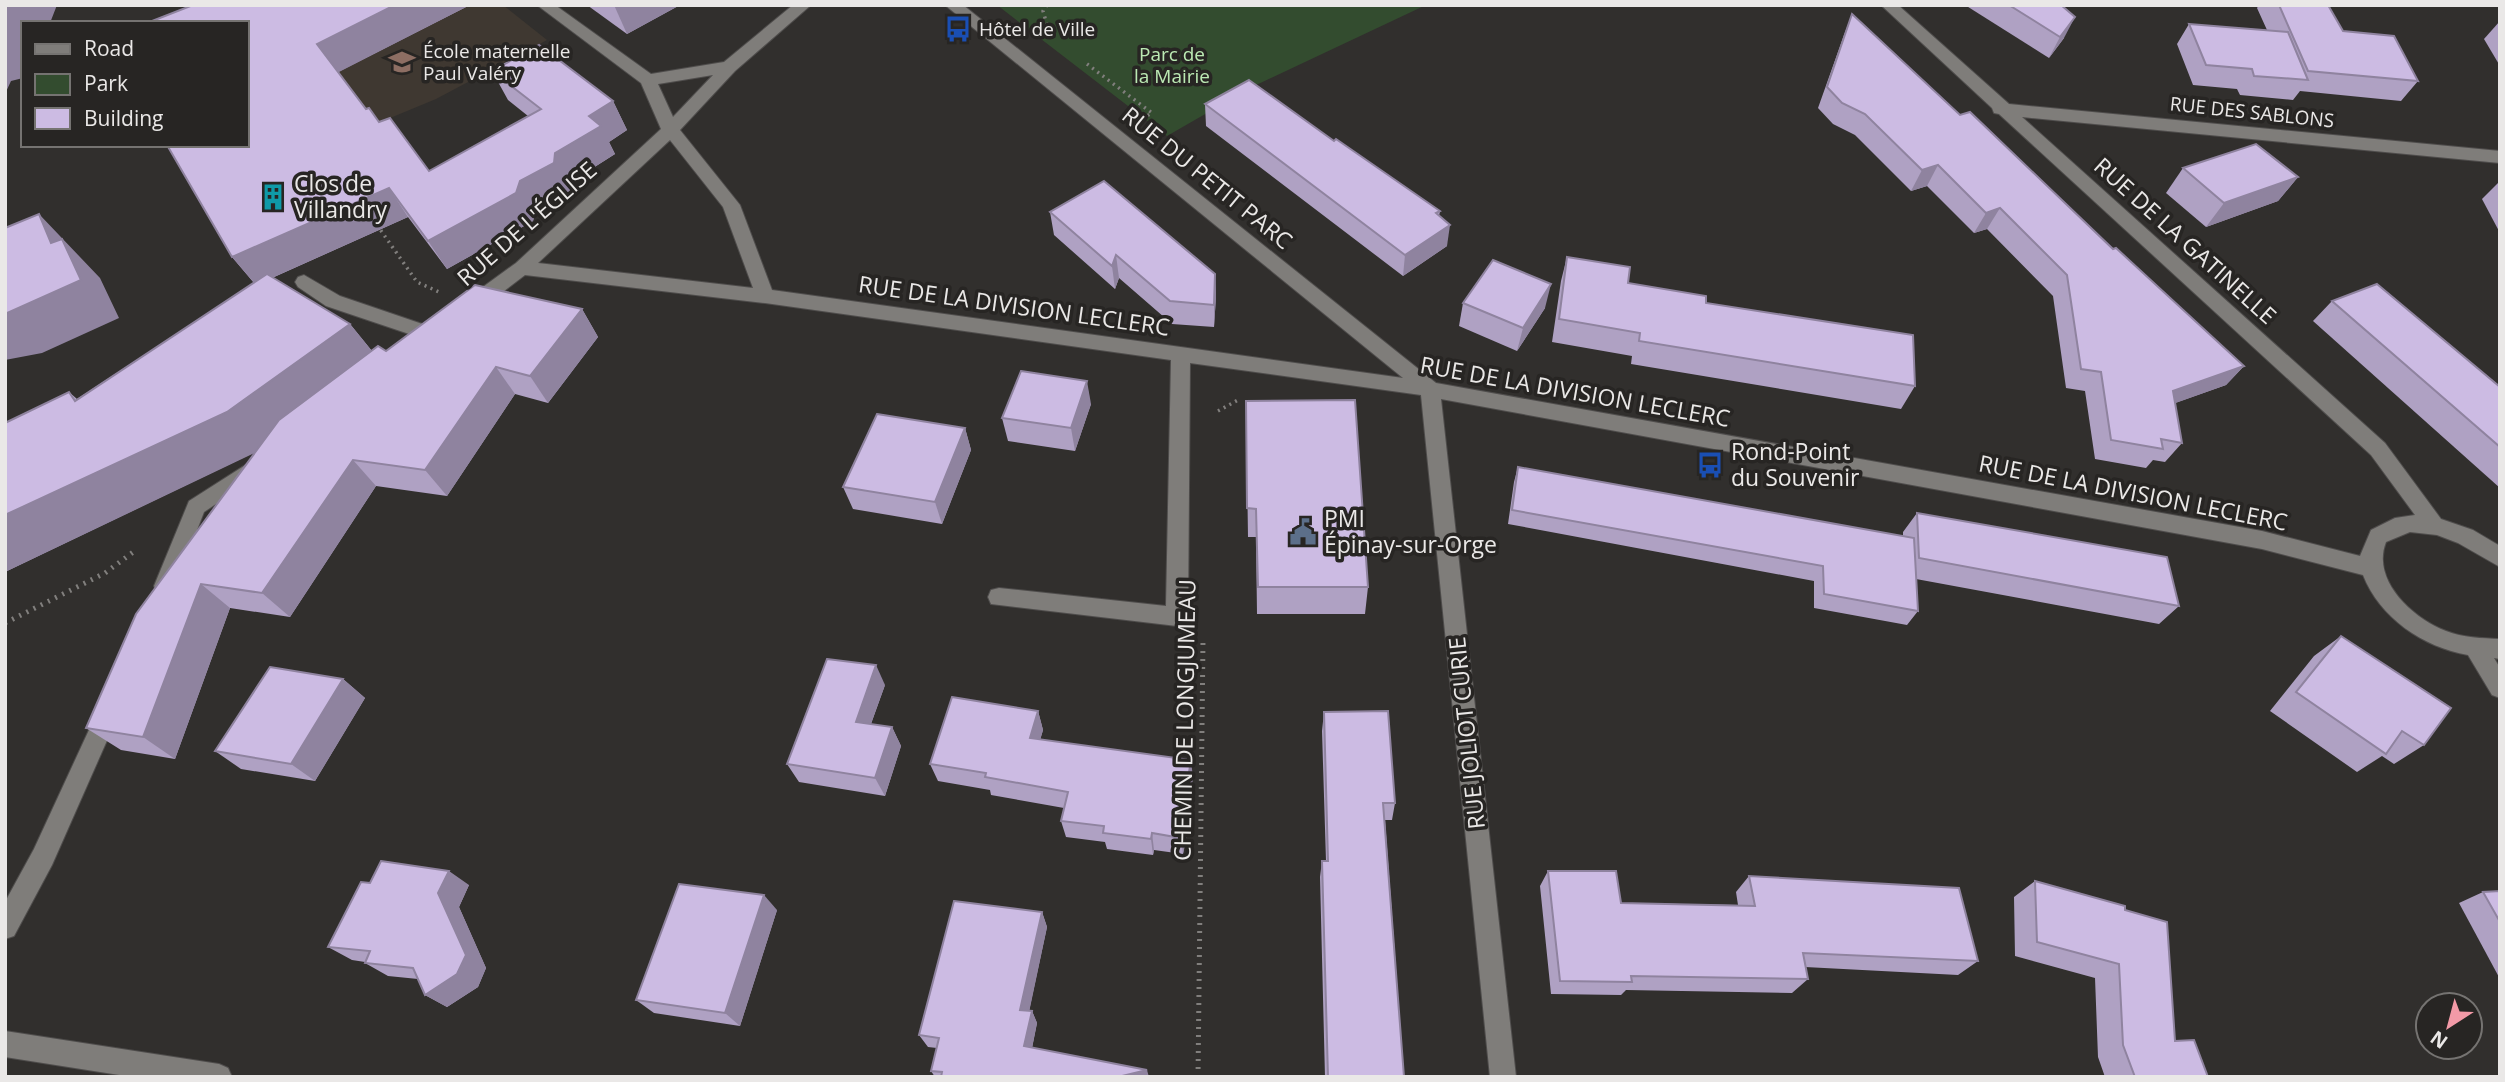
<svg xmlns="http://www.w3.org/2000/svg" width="2505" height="1082" font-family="'Open Sans',sans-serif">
<rect width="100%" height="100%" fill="#312f2d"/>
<polygon fill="#3f3831" points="258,5 503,5 547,40 436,99 349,135"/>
<polygon fill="#334c2f" points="997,5 1426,5 1254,86 1167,136"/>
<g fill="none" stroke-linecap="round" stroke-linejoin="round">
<g stroke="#4f4d4c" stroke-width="2">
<polygon id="lane" points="304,275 340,296 440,330 442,335 440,340 433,342 326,306 298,287 295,282 298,277"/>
</g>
<g stroke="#4f4d4c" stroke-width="2">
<g id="street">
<path d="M537 5H555L651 74 724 62 793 5H811L735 71 680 130 740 205 772 290 1403 378 945 5H963L1436 383 2262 531 2360 556 2371 530 2395 518 2415 515 2371 455 1999 114 1994 113 1992 108 1881 5H1898L2009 104 2500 151V163L2022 117 2385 443 2441 519 2473 530 2500 546V567L2458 543 2437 535 2410 532 2386 542C2371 580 2412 618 2446 631 2463 638 2482 638 2500 639V659L2494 658 2500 668V698L2492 695 2468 655C2423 647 2380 618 2363 575L2262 549 1441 399 1516 1077H1490L1421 395 1190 363 1188 617 1185 624 1177 626 991 604 988 597 991 590 999 588 1166 606 1171 360 765 303 525 275 479 310H465L463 305 465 300 516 263 661 129 641 83ZM713 75 673 117 658 84ZM670 140 723 207 753 288 538 263Z"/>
<polygon points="258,457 265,459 268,465 265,471 204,512 173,592 165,595 157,592 154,586 189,501"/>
<polygon points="109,701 117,704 120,711 52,865 14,936 5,939 5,902 34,849 101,704"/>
<polygon points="5,1031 219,1064 228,1068 232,1077 132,1077 5,1057"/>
</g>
</g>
<g stroke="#817f7d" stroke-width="3.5" stroke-dasharray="2 4.5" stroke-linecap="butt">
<polyline points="1047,5 1043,11 1050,35"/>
<polyline points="1087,64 1152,113 1145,117"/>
<polyline points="377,225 417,282 439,292"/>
<polyline points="1218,411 1238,400"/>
</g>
<g stroke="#817f7d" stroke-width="5" stroke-dasharray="2 6" stroke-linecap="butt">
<polyline points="5,623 105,573 136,550"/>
<polyline points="1198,1077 1203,640"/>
</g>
<use href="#lane" fill="#7f7d7a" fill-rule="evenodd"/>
<use href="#street" fill="#7f7d7a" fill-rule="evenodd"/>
</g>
<g fill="#afa1c3">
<polygon points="193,5 470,5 338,72 366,109 429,171 528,116 508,100 492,71 613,101 627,130 609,142 615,154 571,182 570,191 536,210 533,221 447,269 408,217 272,278 350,324 372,351 386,351 582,309 598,337 548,403 515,394 447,496 376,486 290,617 230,608 175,759 121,750 86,728 255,452 5,572 5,423 69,392 77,399 254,283 232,257 247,145"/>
<polygon points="587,5 680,5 627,34"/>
<polygon points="1965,5 2061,5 2064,38 2049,58"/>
<polygon points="2259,5 2328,5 2343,31 2418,81 2401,101 2300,91 2293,100 2240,95 2237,89 2193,85 2177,44 2189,24 2267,30 2257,8"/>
<polygon points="1852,14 1960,115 2244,366 2226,385 2175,403 2182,443 2165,462 2153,460 2146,468 2095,459 2085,391 2066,388 2053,296 1987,229 1974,233 1927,186 1911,191 1855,135 1833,124 1818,108 1844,35"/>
<polygon points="2500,21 2500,66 2484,39"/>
<polygon points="1205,104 1334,141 1440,211 1439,216 1447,246 1403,276 1206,126"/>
<polygon points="2183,168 2298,177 2278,201 2206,227 2166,193"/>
<polygon points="2500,181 2500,233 2482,199"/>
<polygon points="1050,212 1215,274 1216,296 1214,327 1172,324 1119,278 1115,289 1054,235"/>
<polygon points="1567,257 1628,283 1706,303 1915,386 1901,409 1631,364 1632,356 1552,342 1561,281"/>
<polygon points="2332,301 2500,387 2500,488 2313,321"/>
<polygon points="1463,303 1545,308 1517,351 1459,326"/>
<polygon points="1246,401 1368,587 1365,614 1257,614 1256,537 1248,537"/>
<polygon points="1091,404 1075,451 1008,441 1002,418"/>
<polygon points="965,428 971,450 942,524 853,509 843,487"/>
<polygon points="1518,467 1903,536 1903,532 1917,513 2179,606 2159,624 1916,579 1918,611 1907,625 1814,608 1814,581 1508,524 1514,482"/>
<polygon points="2341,636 2424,745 2394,764 2382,756 2357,772 2270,711 2314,656"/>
<polygon points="343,679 365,698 315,781 241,769 215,751"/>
<polygon points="885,685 871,724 892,727 901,746 885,796 799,782 787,764"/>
<polygon points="1038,711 1043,730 1040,740 1193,778 1190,793 1192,809 1183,854 1154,850 1153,855 1107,849 1105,842 1066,837 1061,821 1064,808 991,795 990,790 938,781 930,764"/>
<polygon points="1324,712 1395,803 1392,820 1385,820 1404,1077 1325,1077 1320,877 1322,861 1326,861 1322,731"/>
<polygon points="1548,871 1621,903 1738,905 1736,892 1749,876 1978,961 1958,975 1805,967 1808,979 1792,993 1626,990 1621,995 1551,994 1540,886"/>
<polygon points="2035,881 2125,910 2175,1041 2208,1077 2105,1077 2098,1057 2095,978 2015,956 2014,897"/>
<polygon points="370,883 469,885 459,907 486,968 478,987 447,1007 425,995 418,979 388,976 365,963 365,962 352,960 328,947"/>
<polygon points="2500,891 2500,979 2459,903 2483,892"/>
<polygon points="777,910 740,1026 654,1013 636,1000"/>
<polygon points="1042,912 1047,927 1029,1011 1032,1011 1037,1023 1032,1048 1149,1077 935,1077 931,1071 937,1048 928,1047 919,1035"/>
</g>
<g fill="#8f839f">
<polygon points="7,5 57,5 50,23 23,23 23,78 11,81 5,94 5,9"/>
<polygon points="395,5 470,5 337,73 317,44"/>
<polygon points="614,5 680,5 627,34"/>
<polygon points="2075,17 2064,38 2049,58 2060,37"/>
<polygon points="613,101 627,130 609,142 615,154 571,182 570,191 536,210 533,221 447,269 428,241 520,181 589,116"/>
<polygon points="1938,165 1927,186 1911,191 1922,170"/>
<polygon points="2298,177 2278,201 2206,227 2224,203"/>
<polygon points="389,188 408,217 256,285 232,257"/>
<polygon points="2000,208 1987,229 1974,233 1986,213"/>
<polygon points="39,214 100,278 119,318 42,353 5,360 5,314 51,243"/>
<polygon points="1450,225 1447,246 1403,276 1405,255"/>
<polygon points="1116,255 1119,278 1115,289 1112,266"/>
<polygon points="1215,274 1216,296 1214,327 1214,305"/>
<polygon points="1551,284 1545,308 1517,351 1523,328"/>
<polygon points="582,309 598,337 548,403 530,376"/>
<polygon points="350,324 380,361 263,449 5,572 5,515"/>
<polygon points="2244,366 2226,385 2156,410 2173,391"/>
<polygon points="496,367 515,394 447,496 425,470"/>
<polygon points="1087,381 1091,404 1075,451 1071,428"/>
<polygon points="965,428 971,450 942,524 935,502"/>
<polygon points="353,460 376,486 290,617 262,593"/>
<polygon points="201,584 230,608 175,759 143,737"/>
<polygon points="876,665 885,685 865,740 856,722"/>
<polygon points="343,679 365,698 315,781 291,764"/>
<polygon points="1038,711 1043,730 1035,757 1030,738"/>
<polygon points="892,727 901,746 885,796 875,778"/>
<polygon points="1191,760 1193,778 1190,793 1192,809 1183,854 1181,838 1186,791"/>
<polygon points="1152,833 1154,850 1153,855 1151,839"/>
<polygon points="449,871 469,885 459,907 486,968 478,987 447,1007 425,995 438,893"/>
<polygon points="764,895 777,910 740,1026 725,1013"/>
<polygon points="1042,912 1047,927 1027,1022 1020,1010"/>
<polygon points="1032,1011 1037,1023 1030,1058 1024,1046"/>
<polygon points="1147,1070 1149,1077 1118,1077"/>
</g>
<g fill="#ccbbe3" stroke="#8f839f" stroke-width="2">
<polygon points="193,5 395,5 317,44 366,109 369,108 379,122 390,118 429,171 541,109 492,71 539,45 613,101 589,116 601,126 555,153 554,163 520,181 516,193 428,241 389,188 232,257 167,145 247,145 247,23 147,23"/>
<polygon points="2009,5 2061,5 2075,17 2060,37"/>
<polygon points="2279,5 2328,5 2343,31 2394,36 2418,81 2308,71"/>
<polygon points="1852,14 1960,115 1970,112 2113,249 2116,248 2244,366 2173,391 2182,443 2161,439 2163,449 2111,440 2101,372 2081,369 2067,275 2000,208 1986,213 1938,165 1922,170 1865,114 1842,103 1827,87"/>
<polygon points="2189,24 2288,32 2308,80 2254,76 2252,69 2206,65"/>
<polygon points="1249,80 1334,141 1336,139 1440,211 1436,213 1450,225 1405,255 1205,104"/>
<polygon points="2256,144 2298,177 2224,203 2183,168"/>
<polygon points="1104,181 1215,274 1214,305 1170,301 1116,255 1112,266 1050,212"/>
<polygon points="39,214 51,243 62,239 81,280 5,314 5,228"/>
<polygon points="1567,257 1630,267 1628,283 1706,296 1706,303 1913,335 1915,386 1639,341 1640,333 1559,319"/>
<polygon points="1493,260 1551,284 1523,328 1463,303"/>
<polygon points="267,274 350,324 227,412 5,515 5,423 69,392 75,401"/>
<polygon points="2377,284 2500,387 2500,447 2332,301"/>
<polygon points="475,285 582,309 530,376 496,367 425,470 353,460 262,593 201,584 143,737 86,728 136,614 279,420 378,346 386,351"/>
<polygon points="1021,371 1087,381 1071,428 1002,418"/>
<polygon points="1355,400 1368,587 1258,587 1256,509 1247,508 1246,401"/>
<polygon points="877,414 965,428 935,502 843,487"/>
<polygon points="1518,467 1914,538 1918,611 1824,594 1823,566 1512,510"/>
<polygon points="1917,513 2167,557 2179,606 1919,558"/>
<polygon points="2341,636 2451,708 2424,745 2402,731 2386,754 2296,692"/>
<polygon points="827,659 876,665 856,722 892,727 875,778 787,764"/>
<polygon points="270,667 343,679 291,764 215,751"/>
<polygon points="952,697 1038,711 1030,738 1191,760 1186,791 1190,792 1181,838 1152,833 1151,839 1103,833 1104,826 1061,821 1068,792 985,777 986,773 930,764"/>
<polygon points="1388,711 1395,803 1383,803 1404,1077 1328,1077 1322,861 1328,861 1324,712"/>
<polygon points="381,861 449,871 438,893 466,955 457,974 425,995 413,968 365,963 370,951 328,947 361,882 370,883"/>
<polygon points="1548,871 1616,871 1621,903 1755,906 1749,876 1959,888 1978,961 1803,953 1808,979 1631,976 1632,982 1560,981"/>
<polygon points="2035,881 2125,906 2125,910 2167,922 2175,1041 2194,1040 2208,1077 2135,1077 2123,1045 2119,964 2037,942"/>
<polygon points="679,884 764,895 725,1013 636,1000"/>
<polygon points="2500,891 2500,922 2483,892"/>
<polygon points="954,901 1042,912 1020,1010 1032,1011 1024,1046 1147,1070 1118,1077 941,1077 942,1072 931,1071 939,1038 919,1035"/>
</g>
<defs>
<g id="bus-bare" transform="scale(2.1)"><path d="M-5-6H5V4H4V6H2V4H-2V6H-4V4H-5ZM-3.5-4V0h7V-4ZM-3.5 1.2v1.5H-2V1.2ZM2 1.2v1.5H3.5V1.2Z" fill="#1a4fb4" stroke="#272523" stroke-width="2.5" paint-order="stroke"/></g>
<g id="school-bare" transform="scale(2.1)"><path d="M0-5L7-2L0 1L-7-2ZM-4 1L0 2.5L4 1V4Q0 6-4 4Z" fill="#8d6e63" stroke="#272523" stroke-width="2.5" paint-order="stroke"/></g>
<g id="building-bare" transform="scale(2.1)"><path d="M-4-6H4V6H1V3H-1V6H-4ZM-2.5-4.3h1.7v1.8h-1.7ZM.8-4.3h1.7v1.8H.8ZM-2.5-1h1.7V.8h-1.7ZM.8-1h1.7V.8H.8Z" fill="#0f9aa8" stroke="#272523" stroke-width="2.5" paint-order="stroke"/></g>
<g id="civic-bare" transform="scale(2.1)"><path d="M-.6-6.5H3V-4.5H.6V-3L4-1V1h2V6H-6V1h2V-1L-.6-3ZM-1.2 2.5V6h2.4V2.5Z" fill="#5c6f8a" stroke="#272523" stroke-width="2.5" paint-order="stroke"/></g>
</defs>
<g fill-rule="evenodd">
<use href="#bus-bare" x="958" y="29"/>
<use href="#school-bare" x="402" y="62"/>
<use href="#building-bare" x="273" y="197"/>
<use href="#bus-bare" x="1710" y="465"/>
<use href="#civic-bare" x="1303" y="532"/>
</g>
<g text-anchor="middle" stroke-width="7" stroke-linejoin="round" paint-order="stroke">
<g font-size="19" fill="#eae8e7" stroke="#272523" text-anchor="start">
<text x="979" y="36">Hôtel de Ville</text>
<text x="423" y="58">École maternelle<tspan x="423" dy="22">Paul Valéry</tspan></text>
</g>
<g font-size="19" fill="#bbe9b3" stroke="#272523">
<text x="1172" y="61">Parc de<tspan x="1172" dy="22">la Mairie</tspan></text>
</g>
<g font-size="19" fill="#eae8e7" stroke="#272523">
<text transform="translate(2252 112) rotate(6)" y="7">RUE DES SABLONS</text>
</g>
<g font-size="23" fill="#eae8e7" stroke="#272523">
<text transform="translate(1207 178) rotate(39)" y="8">RUE DU PETIT PARC</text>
<text transform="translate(527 224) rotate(-41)" y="8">RUE DE L'ÉGLISE</text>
<text transform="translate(2185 241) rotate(42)" y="8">RUE DE LA GATINELLE</text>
<text transform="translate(1014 306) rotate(8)" y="8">RUE DE LA DIVISION LECLERC</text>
<text transform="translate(1575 392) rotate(10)" y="8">RUE DE LA DIVISION LECLERC</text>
<text transform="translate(2133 493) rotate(11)" y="8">RUE DE LA DIVISION LECLERC</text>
<text transform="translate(1185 720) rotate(-89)" y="8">CHEMIN DE LONGJUMEAU</text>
<text transform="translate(1467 733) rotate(-96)" y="8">RUE JOLIOT CURIE</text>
</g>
<g font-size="23" fill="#eae8e7" stroke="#272523" text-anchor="start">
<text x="294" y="192">Clos de<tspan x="294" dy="26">Villandry</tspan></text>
<text x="1731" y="460">Rond-Point<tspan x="1731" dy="26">du Souvenir</tspan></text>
<text x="1324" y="527">PMI<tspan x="1324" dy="26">Épinay-sur-Orge</tspan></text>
</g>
</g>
<rect width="2505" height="1082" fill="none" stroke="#eae8e7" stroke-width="14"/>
<rect x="21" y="21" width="228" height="126" fill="#272523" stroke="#757371" stroke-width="2"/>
<rect x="35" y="44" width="35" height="10" fill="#7f7d7a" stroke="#757371" stroke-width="2"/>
<text x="84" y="56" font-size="21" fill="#eae8e7">Road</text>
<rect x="35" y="74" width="35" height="21" fill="#334c2f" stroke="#757371" stroke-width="2"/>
<text x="84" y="91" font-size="21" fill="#eae8e7">Park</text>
<rect x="35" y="108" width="35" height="21" fill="#ccbbe3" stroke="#757371" stroke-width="2"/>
<text x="84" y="126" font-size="21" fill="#eae8e7">Building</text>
<g transform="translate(2449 1026) rotate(216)"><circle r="33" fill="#272523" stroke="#757371" stroke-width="2"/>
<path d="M0-5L12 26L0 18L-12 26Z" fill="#f39aa7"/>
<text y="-10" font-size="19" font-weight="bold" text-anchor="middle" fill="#eae8e7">N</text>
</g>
</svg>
